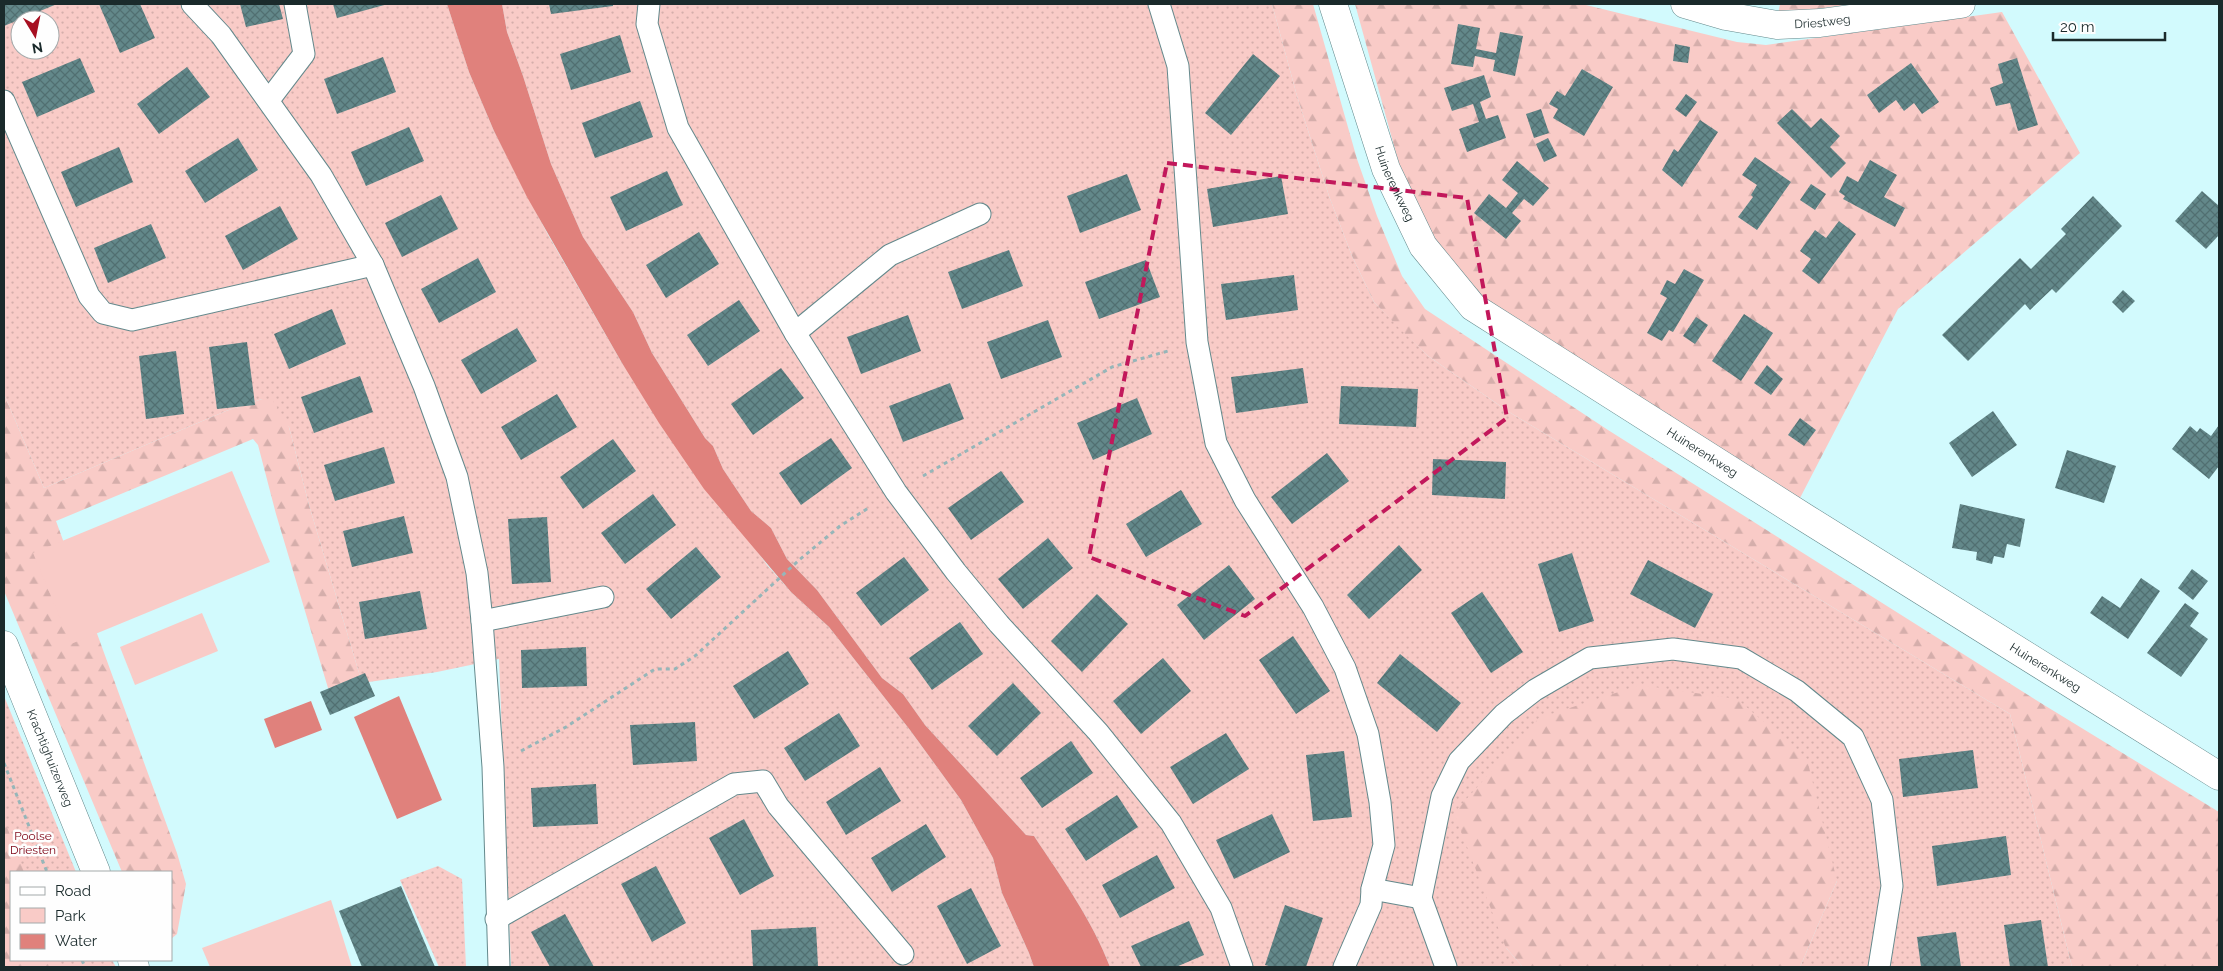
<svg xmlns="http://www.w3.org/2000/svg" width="2223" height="971" font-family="Raleway,sans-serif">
<defs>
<pattern id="green-dots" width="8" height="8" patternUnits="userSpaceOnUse" patternTransform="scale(1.25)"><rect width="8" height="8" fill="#f9cbc7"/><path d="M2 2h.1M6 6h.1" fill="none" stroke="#d5aeab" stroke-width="1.8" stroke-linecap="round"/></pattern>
<pattern id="forest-firs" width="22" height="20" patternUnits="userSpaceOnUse" patternTransform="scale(1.25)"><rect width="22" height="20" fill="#f9cbc7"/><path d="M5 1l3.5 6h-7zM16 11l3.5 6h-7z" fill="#d5aeab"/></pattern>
<pattern id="building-cross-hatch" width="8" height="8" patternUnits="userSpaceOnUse" patternTransform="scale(1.25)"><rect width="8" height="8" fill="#63888a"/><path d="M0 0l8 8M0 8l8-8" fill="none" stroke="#516f71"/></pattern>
</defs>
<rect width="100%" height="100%" fill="#d2fafd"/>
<g fill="url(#green-dots)" fill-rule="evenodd">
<path d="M4 4H447L469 72 494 131 547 233 622 363 767 565 791 592 829 627 910 730 961 800 993 858 1002 893 1029 953 1034 967H511L499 659 437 672 362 683 309 505 289 427 262 399 226 411 44 488 4 394ZM20 20H50V50H20Z"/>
<path d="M502 4H1272L1297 96 1329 196 1352 256 1374 302 1428 356 1509 412 2010 714 2072 967H1800L1837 881 1506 948 1523 967H1110C1092 920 1062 878 1034 836L1026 835 925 725 903 694 882 678 817 590 787 559 771 528 751 511 723 469 713 446 705 438 652 353 633 312 583 237 551 164 523 76 507 32Z"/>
<polygon points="4,696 76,872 11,872 11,960 112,960 116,967 4,967"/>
<polygon points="438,866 462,879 466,967 439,967 400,880"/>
</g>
<g fill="url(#forest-firs)">
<polygon points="1272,4 1313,4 1357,159 1377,216 1402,276 1425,309 1608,430 2044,705 2219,812 2219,967 2072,967 2010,714 1509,412 1428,356 1399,328 1374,302 1352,256 1329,196 1297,96"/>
<polygon points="1355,4 1582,4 1737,42 1766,45 2002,12 2080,153 1898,309 1800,498 1451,279 1405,186"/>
<polygon points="1780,4 1854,4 1778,14"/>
<polygon points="4,394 44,488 226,411 262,399 273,401 289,427 309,505 362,683 328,688 276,514 258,445 253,439 56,521 177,853 186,884 177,934 171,939 171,872 122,872 4,591"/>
<polygon points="1640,685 1737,699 1807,759 1837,881 1800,967 1523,967 1506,948 1454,813 1539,718"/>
<polygon points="4,819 24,872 11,872 11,960 58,960 61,967 4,967"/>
</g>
<g fill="#f9cbc7">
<polygon points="232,471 270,562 71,644 33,553"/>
<polygon points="202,613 218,651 135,685 120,647"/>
<polygon points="331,900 352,967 210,967 202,948"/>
</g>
<g fill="#e0817c">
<path d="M447 4H502L507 32 523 76 551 164 583 237 633 312 652 353 705 438 713 446 723 469 751 511 771 528 787 559 817 590 882 678 903 694 925 725 1026 835 1034 836C1062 878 1092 920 1110 967H1034L1029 953 1002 893 993 858 961 800 910 730 829 627 791 592 704 489 659 423 622 363 527 197 494 131 469 72Z"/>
<polygon points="399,696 442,800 397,819 354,717"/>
<polygon points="311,701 322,730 275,748 264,719"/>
</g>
<g fill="url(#building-cross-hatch)">
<polygon points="4,4 57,4 4,26"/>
<polygon points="99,4 140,4 155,38 120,53"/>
<polygon points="240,4 279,4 283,19 246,27"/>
<polygon points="333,4 388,4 337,18"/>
<polygon points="549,4 613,4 613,6 551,14"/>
<polygon points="1458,24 1480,28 1476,49 1496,53 1500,32 1523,36 1515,76 1493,71 1495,60 1475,56 1473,67 1451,64"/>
<polygon points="620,35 631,72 571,90 560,54"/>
<polygon points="1675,44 1690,47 1688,63 1673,61"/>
<polygon points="1253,54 1280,76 1231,135 1205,113"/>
<polygon points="383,57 396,92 337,114 324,79"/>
<polygon points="80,58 95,92 37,117 22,82"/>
<polygon points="2017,58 2038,125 2018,131 2010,103 1996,106 1990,88 2003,83 1998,64"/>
<polygon points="1911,63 1939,102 1922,114 1914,103 1904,111 1896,100 1879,113 1867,95"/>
<polygon points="187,67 210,97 159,134 137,104"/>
<polygon points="1582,69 1613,87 1584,136 1553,118 1558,109 1549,104 1557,91 1565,96"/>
<polygon points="1484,75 1491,97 1480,102 1486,119 1498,115 1506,138 1467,152 1459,129 1479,122 1473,104 1452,111 1444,88"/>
<polygon points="1686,94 1697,102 1686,117 1675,109"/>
<polygon points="640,101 653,137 595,158 582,123"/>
<polygon points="1541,109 1549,133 1534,138 1526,114"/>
<polygon points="1792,109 1811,128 1821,118 1840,136 1830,147 1846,163 1831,178 1777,123"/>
<polygon points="1700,120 1718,132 1682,187 1662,170 1674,149 1678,152"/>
<polygon points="409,127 424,161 366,186 351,152"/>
<polygon points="238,138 258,170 205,203 185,171"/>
<polygon points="1548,138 1557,156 1544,162 1536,144"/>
<polygon points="119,147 133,182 76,207 61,172"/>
<polygon points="1755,157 1791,182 1757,230 1738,217 1753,197 1751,195 1757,185 1742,175"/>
<polygon points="1870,160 1897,175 1884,197 1905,208 1895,227 1843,199 1845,196 1839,192 1847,176 1858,182"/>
<polygon points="1517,161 1549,188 1533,206 1524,199 1512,213 1521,221 1506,239 1474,213 1489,194 1506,208 1518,193 1502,180"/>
<polygon points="667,171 683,205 626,231 610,197"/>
<polygon points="1127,174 1141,210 1080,233 1067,196"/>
<polygon points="1281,176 1288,214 1213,227 1207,189"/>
<polygon points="1811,184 1826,194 1815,210 1800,200"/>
<polygon points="2202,191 2219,206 2219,235 2206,249 2175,221"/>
<polygon points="441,195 458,229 402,257 385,223"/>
<polygon points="2093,196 2122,226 2056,293 2052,289 2030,310 2025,304 1968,361 1942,335 2020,258 2031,269 2066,234 2061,229"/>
<polygon points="280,206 298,239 243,270 225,236"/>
<polygon points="1839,221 1856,234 1819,284 1802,271 1811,259 1800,251 1815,230 1826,238"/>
<polygon points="151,224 166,258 108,283 94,248"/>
<polygon points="699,232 719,264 666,298 646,265"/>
<polygon points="1009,250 1023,286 962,309 948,272"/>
<polygon points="478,258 496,292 439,323 421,289"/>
<polygon points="1146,260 1160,297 1099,319 1085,282"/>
<polygon points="1684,269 1704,280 1673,332 1669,330 1662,341 1647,333 1667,298 1660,294 1667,280 1675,284"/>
<polygon points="1294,275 1298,310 1226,320 1221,284"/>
<polygon points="2123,290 2135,301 2123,313 2112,302"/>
<polygon points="739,300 760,331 708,366 687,335"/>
<polygon points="332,309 346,344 289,369 274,334"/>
<polygon points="1744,314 1773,333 1741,381 1712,361"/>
<polygon points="908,315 921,351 861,374 847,337"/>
<polygon points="1696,317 1708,325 1695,344 1683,336"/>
<polygon points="1048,320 1062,357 1001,379 987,342"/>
<polygon points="517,328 537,361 481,394 461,360"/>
<polygon points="247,342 255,405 217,409 209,347"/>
<polygon points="176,351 184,414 146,419 139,356"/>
<polygon points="1767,365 1783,379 1771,395 1754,383"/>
<polygon points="781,368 804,398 753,435 731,404"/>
<polygon points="1303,368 1308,403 1236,413 1231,377"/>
<polygon points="360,376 373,412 314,433 301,397"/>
<polygon points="950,383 964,419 903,442 889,406"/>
<polygon points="1341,386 1418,389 1416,427 1339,424"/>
<polygon points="557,394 577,427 521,460 501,427"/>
<polygon points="1137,398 1152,434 1093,460 1077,423"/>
<polygon points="1993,411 2017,445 1972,477 1949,443"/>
<polygon points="1800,418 1816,430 1804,446 1788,435"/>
<polygon points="2219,425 2219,466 2209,479 2172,449 2190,426 2197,432 2200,428 2211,436"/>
<polygon points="831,438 852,468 801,505 779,473"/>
<polygon points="613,439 636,471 583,509 560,477"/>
<polygon points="384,447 395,483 335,501 324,465"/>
<polygon points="2067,450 2116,466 2104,503 2055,488"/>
<polygon points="1327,453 1349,481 1292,524 1271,497"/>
<polygon points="1433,459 1506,462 1505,499 1432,495"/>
<polygon points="1001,471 1024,502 971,540 948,508"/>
<polygon points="1181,490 1202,524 1146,557 1126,524"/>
<polygon points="653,494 676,525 625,564 601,533"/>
<polygon points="1960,504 2025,519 2020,547 2007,544 2004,558 1994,556 1992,564 1976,560 1977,552 1952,548"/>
<polygon points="404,516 413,553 352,567 343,531"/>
<polygon points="547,517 551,582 512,584 508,519"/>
<polygon points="1048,538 1073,568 1023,609 998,579"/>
<polygon points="1399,545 1422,570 1369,619 1347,595"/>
<polygon points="696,547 721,577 671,619 646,589"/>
<polygon points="1572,553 1594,621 1559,632 1538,564"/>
<polygon points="904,557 929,590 881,626 856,593"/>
<polygon points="1648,560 1713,594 1695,628 1630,594"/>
<polygon points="1229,565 1255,599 1204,640 1177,605"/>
<polygon points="2192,569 2208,581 2193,600 2178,588"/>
<polygon points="2141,578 2160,591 2128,639 2090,613 2102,596 2120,608"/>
<polygon points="420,591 427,629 365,639 359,602"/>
<polygon points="1482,592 1523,652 1491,673 1451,613"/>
<polygon points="1097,594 1128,624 1082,672 1051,641"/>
<polygon points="2185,603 2199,613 2190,626 2208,639 2181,677 2147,653"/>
<polygon points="960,622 983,654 932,690 909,658"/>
<polygon points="1293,636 1330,691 1296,714 1259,660"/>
<polygon points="586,647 587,686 522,688 521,650"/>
<polygon points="788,651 809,684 754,719 733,686"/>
<polygon points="1400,654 1461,703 1437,732 1377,683"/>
<polygon points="1163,658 1191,691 1141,734 1113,701"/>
<polygon points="365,673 375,696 330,715 320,692"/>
<polygon points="1013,683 1041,713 997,756 968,726"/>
<polygon points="839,713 860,746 805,781 784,748"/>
<polygon points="695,722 697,761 633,765 630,725"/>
<polygon points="1226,733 1249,769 1193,804 1170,767"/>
<polygon points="1071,741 1093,773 1042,808 1020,778"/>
<polygon points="1973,750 1978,788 1903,797 1899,759"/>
<polygon points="1344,751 1352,817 1313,821 1306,755"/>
<polygon points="880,767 901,801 846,835 826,802"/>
<polygon points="596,784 598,824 533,827 531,788"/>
<polygon points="1117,795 1138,827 1086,861 1065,829"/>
<polygon points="1272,814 1290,852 1234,879 1216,840"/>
<polygon points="744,819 774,876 740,895 709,838"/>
<polygon points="926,824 946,857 892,892 871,858"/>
<polygon points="2006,836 2011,875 1937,886 1932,846"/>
<polygon points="1157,855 1175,888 1120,918 1102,885"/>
<polygon points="656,866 686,923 652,942 621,884"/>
<polygon points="401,886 435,967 362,967 339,911"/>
<polygon points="971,888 1001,946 967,964 937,906"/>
<polygon points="1285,905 1323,918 1306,967 1272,967 1265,965"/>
<polygon points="565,914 594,967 550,967 531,932"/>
<polygon points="2041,920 2048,967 2010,967 2004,925"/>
<polygon points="1189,921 1204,955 1176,967 1141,967 1131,946"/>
<polygon points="816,927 818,966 753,967 751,930"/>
<polygon points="1956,932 1961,967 1921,967 1917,937"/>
</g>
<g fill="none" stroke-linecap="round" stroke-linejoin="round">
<g stroke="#64898c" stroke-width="23">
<g id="lane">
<polyline points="192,4 221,35 321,175 373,265 424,386 457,477 477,573 482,621 493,767 499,967"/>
<polyline points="649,4 647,24 678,128 795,333 896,492 956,572 999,624 1098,732 1171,823 1221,908 1242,967"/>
<polyline points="1159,4 1178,66 1197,342 1216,443 1245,500 1313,607 1345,668 1368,734 1380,802 1384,845 1372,889 1371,905 1344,967"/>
<polyline points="269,100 304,54 295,4"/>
<polyline points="4,101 89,296 103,313 132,320 373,265"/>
<polyline points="795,333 890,255 980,214"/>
<polyline points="482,621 603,597"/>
<polyline points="1372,889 1421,898"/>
<polyline points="496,919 734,784 763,781 778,806 903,954"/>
<polyline points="1446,967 1421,898 1442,796 1459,761 1504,714 1535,690 1590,658 1673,649 1741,658 1797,691 1853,737 1882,800 1892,886 1879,967"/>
</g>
</g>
<g stroke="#64898c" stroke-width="29">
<g id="street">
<path id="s1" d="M1333 4 1386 169 1423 246 1473 307 1807 519 2219 776"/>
<path id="s2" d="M1685 4 1726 16 1777 25 1820 23 1961 4"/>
<path id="s3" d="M4 645 96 872"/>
<polyline points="132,960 135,967"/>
</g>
</g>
<g stroke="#96b6b9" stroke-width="3" stroke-dasharray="4 4" stroke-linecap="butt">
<polyline points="923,476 1112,367 1168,351"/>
<polyline points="521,751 566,727 655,669 675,669 695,656 798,561 840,526 870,507"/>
<polyline points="4,763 47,872"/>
<polyline points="82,960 85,967"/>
</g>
<use href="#lane" stroke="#fff" stroke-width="21"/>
<use href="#street" stroke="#fff" stroke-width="28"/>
</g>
<path fill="none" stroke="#c2185b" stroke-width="4" stroke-dasharray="10 6" stroke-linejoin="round" d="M1167 163 1467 198 1507 418 1245 616 1089 557Z"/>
<g text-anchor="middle" stroke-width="5" stroke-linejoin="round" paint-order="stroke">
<g font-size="12" fill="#1a2a2b" stroke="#fefefe">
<text dy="4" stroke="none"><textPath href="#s2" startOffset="140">Driestweg</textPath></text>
<text dy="4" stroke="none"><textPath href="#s1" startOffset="190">Huinerenkweg</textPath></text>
<text dy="4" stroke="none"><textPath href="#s1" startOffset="609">Huinerenkweg</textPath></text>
<text dy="4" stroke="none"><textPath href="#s1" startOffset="1014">Huinerenkweg</textPath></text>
<text dy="4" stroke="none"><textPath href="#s3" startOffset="122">Krachtighuizerweg</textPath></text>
</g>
<g font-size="12" fill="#7d0415" stroke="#fefefe">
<text x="33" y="840">Poolse<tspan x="33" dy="14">Driesten</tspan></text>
</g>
</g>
<rect width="2223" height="971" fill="none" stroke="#1a2a2b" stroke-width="10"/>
<rect x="10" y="871" width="162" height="90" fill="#fefefe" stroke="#a3a9aa"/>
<rect x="20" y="887" width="25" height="8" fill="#ffffff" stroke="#a3a9aa"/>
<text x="55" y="896" font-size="15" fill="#1a2a2b">Road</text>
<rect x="20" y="908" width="25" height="15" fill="#f9cbc7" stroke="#a3a9aa"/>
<text x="55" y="921" font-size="15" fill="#1a2a2b">Park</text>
<rect x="20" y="934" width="25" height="15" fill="#e0817c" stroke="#a3a9aa"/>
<text x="55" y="946" font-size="15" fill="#1a2a2b">Water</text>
<g transform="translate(35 35) rotate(170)"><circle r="24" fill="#fefefe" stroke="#a3a9aa"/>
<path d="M0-4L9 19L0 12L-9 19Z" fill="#a70f21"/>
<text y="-8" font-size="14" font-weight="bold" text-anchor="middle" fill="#1a2a2b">N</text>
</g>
<path d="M2053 32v8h112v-8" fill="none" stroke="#1a2a2b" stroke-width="2.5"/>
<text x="2060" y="32" font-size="15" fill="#1a2a2b" stroke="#fefefe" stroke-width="4" paint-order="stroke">20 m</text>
</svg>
